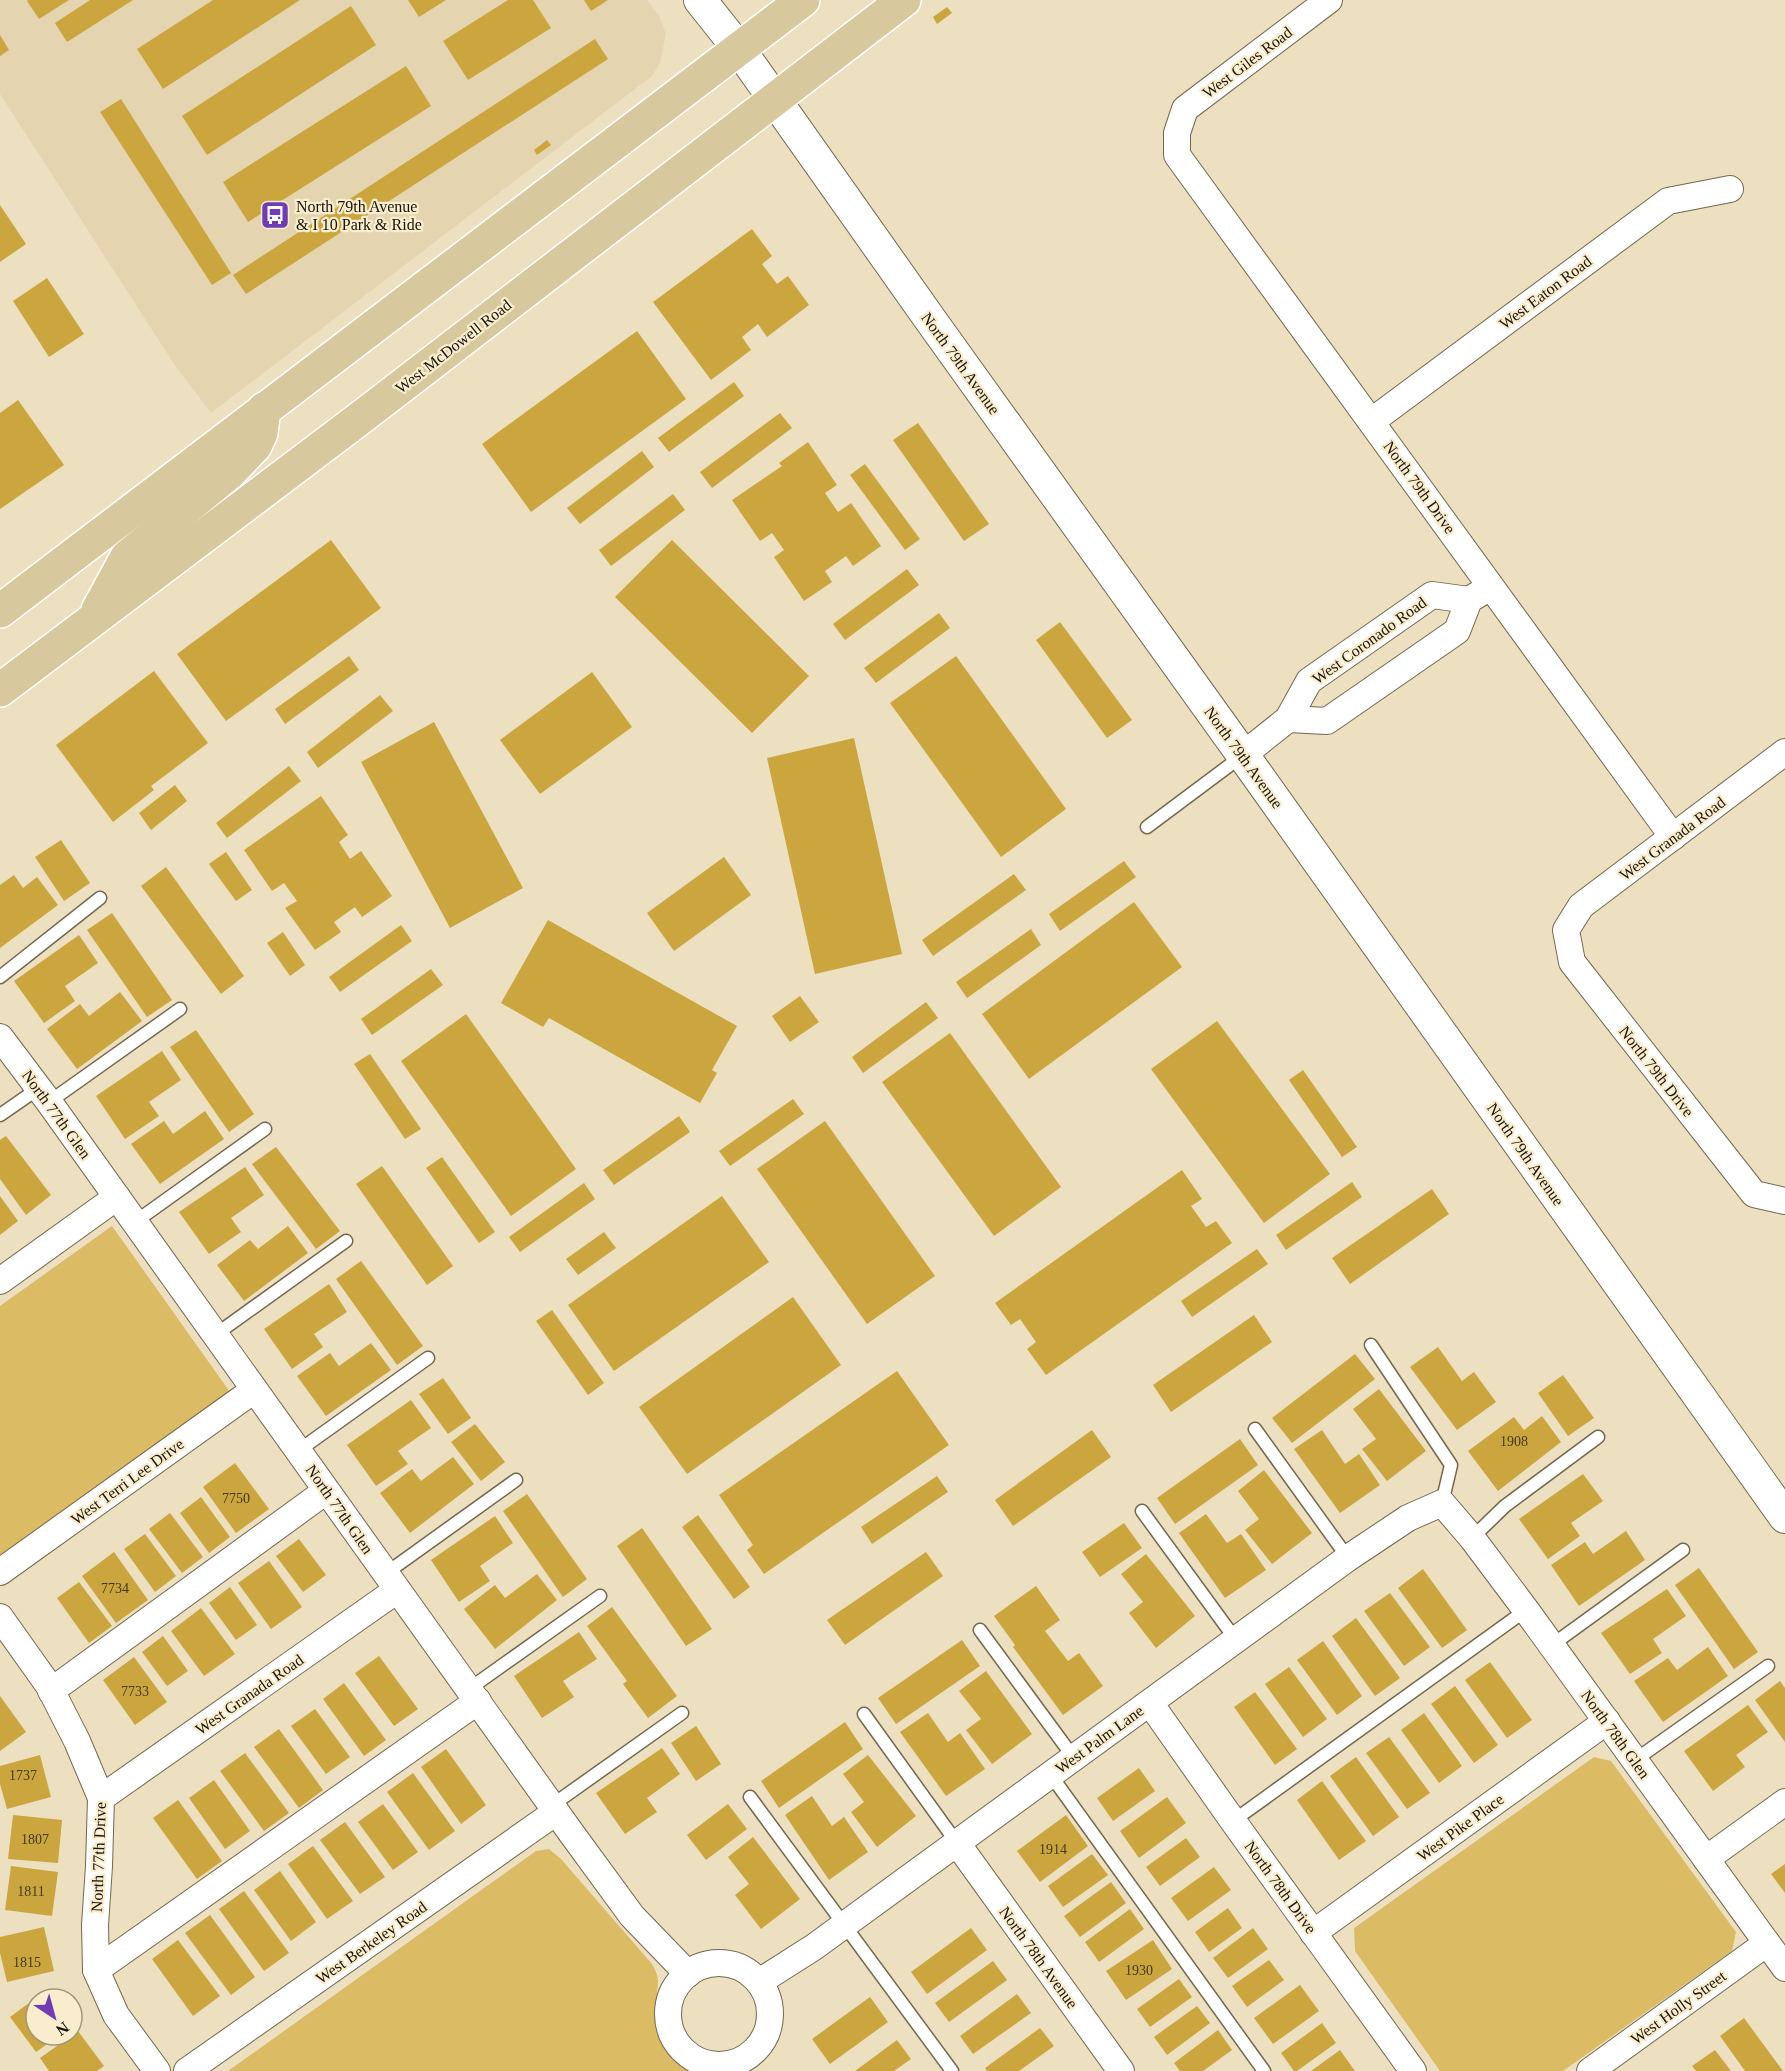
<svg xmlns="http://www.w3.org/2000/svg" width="1785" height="2071" font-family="Georgia,serif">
<rect width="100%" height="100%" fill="#ece0c1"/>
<polygon fill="#e4d5b0" points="0,0 647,0 659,16 666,34 660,63 652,76 211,413 174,364 0,94"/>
<g fill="#dcbb65">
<polygon points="112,1226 230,1392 0,1556 0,1306"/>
<polygon points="1594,1757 1611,1761 1736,1932 1732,1951 1563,2071 1440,2071 1355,1951 1354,1928"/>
<path d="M549 1849 561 1859 652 1964C660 1979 658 1979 657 1995 653 2029 667 2052 694 2071H228L536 1851Z"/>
</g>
<g fill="#cba63f">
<polygon points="28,0 69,0 39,19 27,1"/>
<polygon points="90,0 133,0 67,42 55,23"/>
<polygon points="213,0 300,0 163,89 137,49"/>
<polygon points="408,0 446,0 419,17"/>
<polygon points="508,0 533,0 551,28 468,80 443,41"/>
<polygon points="584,0 608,0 591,11"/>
<polygon points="351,6 376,45 207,155 182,116"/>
<polygon points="947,7 952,13 937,24 933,17"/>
<polygon points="0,35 9,50 0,56"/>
<polygon points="595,39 608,59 246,294 233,275"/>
<polygon points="406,66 431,106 248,222 223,182"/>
<polygon points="121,99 231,273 212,285 100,112"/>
<polygon points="547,140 551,145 537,155 534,150"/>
<polygon points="0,205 26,244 0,262"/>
<polygon points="752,229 772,256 762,264 777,284 788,276 809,305 767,337 758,324 742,337 751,350 711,380 653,302"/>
<polygon points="47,278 84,334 49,357 13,301"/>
<polygon points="637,331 686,399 531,512 482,444"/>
<polygon points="734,382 744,396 669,452 658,438"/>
<polygon points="18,400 64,465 0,509 0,413"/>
<polygon points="780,413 792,428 712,488 700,472"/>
<polygon points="918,423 989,524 964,541 893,440"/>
<polygon points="808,442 837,485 825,493 838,512 851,503 881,546 853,566 846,556 825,571 832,582 804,601 774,557 784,550 772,533 760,541 732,500 782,466 779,463"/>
<polygon points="642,451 654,467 580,524 567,508"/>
<polygon points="865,464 920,539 905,550 850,475"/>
<polygon points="673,494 685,510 611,566 599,550"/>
<polygon points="331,540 381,608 226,721 177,654"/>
<polygon points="672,540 809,676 752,733 615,597"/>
<polygon points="907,569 919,585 845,640 833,624"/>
<polygon points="939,613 950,628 876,683 864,668"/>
<polygon points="1060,622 1132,720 1107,738 1036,640"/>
<polygon points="349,656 359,670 285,724 275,709"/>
<polygon points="956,656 1066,809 1001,857 890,703"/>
<polygon points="154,671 208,743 151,786 154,790 113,822 56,745"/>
<polygon points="592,672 632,727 540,794 500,740"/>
<polygon points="380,695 393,711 318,768 307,752"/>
<polygon points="434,722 523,888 450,928 361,762"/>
<polygon points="854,738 902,954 815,974 767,758"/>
<polygon points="289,766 301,781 227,838 216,823"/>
<polygon points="175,785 187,801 151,830 139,813"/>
<polygon points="321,796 348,835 339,842 350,859 361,851 392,896 362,917 355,907 334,922 341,932 315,950 285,908 297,901 284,883 272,891 244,850"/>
<polygon points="61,840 90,883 64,901 35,857"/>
<polygon points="226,852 252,890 236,901 209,864"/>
<polygon points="724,857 751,895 674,951 647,913"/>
<polygon points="1124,861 1136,877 1060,931 1049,914"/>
<polygon points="166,867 244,976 221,994 141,886"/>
<polygon points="1014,874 1026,890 933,956 922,940"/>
<polygon points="14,875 23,888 37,877 58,905 0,948 0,885"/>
<polygon points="1134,902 1182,967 1029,1079 982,1014"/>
<polygon points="112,913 172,1000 147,1017 87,930"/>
<polygon points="548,920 737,1026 712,1070 717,1073 700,1103 549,1018 543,1027 501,1003"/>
<polygon points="401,925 412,941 340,992 329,977"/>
<polygon points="1031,929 1041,945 967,998 956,982"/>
<polygon points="283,932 305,965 290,976 267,943"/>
<polygon points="79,935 98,963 65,986 75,1001 44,1023 14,981"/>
<polygon points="431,969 443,985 372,1035 361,1019"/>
<polygon points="120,992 142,1021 77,1069 47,1029 80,1004 89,1016"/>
<polygon points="800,996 819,1022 790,1042 772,1016"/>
<polygon points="926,1002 938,1018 863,1073 852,1057"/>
<polygon points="466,1014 576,1169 511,1216 401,1061"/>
<polygon points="1217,1021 1330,1174 1264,1223 1151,1069"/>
<polygon points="196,1030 254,1114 229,1132 170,1047"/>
<polygon points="950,1033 1061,1187 994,1236 882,1082"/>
<polygon points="162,1051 181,1080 149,1102 159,1116 125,1139 96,1096"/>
<polygon points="370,1054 421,1129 405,1139 354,1064"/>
<polygon points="1303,1070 1357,1147 1342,1157 1289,1080"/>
<polygon points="793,1099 804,1114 730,1166 719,1151"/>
<polygon points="205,1111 224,1139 160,1184 131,1144 164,1121 173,1134"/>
<polygon points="679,1116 690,1132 614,1185 603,1170"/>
<polygon points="825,1121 935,1276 867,1324 757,1169"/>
<polygon points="6,1136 51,1195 26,1215 0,1179 0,1140"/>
<polygon points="276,1147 340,1231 316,1249 252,1164"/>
<polygon points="442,1157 495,1232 479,1243 426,1168"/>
<polygon points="382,1166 453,1266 427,1285 356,1184"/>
<polygon points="245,1167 264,1195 231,1218 241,1232 209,1254 179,1212"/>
<polygon points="1182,1170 1202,1199 1191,1206 1206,1227 1216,1221 1232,1243 1046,1375 1027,1349 1036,1342 1020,1319 1011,1325 995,1303"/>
<polygon points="1352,1182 1362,1197 1286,1250 1276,1235"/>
<polygon points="584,1183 595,1199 520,1252 509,1237"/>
<polygon points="1432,1189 1449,1214 1350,1284 1332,1258"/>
<polygon points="0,1196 18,1221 0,1235"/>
<polygon points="722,1196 769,1262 614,1371 568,1305"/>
<polygon points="288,1226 308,1253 244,1301 217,1265 250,1240 258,1249"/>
<polygon points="604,1232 616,1248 578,1275 566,1259"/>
<polygon points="1257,1249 1268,1264 1192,1317 1181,1301"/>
<polygon points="361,1261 423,1346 397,1365 336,1279"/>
<polygon points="329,1284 347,1312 314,1334 323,1347 292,1369 264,1329"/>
<polygon points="793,1297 841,1365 687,1474 639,1407"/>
<polygon points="552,1310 604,1383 588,1395 536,1321"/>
<polygon points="1254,1315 1272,1342 1171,1412 1153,1385"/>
<polygon points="371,1343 391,1370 326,1416 297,1376 330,1353 339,1366"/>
<polygon points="1438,1347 1462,1381 1474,1372 1496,1402 1457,1430 1410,1367"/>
<polygon points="1355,1354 1375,1379 1292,1443 1272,1418"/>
<polygon points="897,1371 949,1445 764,1574 747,1550 753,1545 719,1495"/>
<polygon points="1563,1375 1594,1418 1568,1436 1538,1393"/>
<polygon points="443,1378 471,1418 448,1434 419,1394"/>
<polygon points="1379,1389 1426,1451 1387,1481 1362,1449 1376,1439 1353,1409"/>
<polygon points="411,1400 431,1428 398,1451 408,1464 376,1486 347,1445"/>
<polygon points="1542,1416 1561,1442 1498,1491 1468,1451 1514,1417 1524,1430"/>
<polygon points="475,1424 505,1462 481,1481 451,1442"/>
<polygon points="1092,1430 1111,1457 1013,1526 995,1500"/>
<polygon points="1322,1430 1345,1464 1359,1454 1380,1485 1340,1513 1294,1449"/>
<polygon points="1240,1439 1258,1465 1175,1524 1157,1498"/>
<polygon points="453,1457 474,1484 410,1533 380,1493 412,1469 421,1481"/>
<polygon points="235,1463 269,1509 236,1533 203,1487"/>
<polygon points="1264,1470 1312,1533 1272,1564 1245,1530 1259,1519 1238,1491"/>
<polygon points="1583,1474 1603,1501 1571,1523 1580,1536 1548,1559 1519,1519"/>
<polygon points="937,1476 948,1492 872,1544 861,1527"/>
<polygon points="527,1494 587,1579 563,1597 503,1511"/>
<polygon points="201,1497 230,1537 209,1553 180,1513"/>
<polygon points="170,1513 203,1557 182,1573 149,1529"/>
<polygon points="1206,1514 1227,1543 1241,1534 1266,1570 1225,1598 1179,1533"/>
<polygon points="698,1515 750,1587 734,1599 682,1527"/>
<polygon points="495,1516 513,1543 480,1566 490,1581 459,1602 431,1560"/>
<polygon points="1124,1523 1142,1548 1100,1577 1082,1552"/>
<polygon points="642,1528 712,1629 686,1646 617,1546"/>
<polygon points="1626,1531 1645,1560 1579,1606 1551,1565 1585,1542 1593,1554"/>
<polygon points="145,1534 176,1576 155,1592 124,1549"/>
<polygon points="299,1539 326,1575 303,1592 276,1556"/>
<polygon points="114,1552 148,1600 116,1623 82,1576"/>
<polygon points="926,1552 943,1576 845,1645 827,1620"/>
<polygon points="1146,1554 1195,1616 1156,1648 1129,1613 1143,1602 1121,1574"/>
<polygon points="269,1561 302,1607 271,1629 238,1583"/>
<polygon points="1699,1568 1758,1652 1734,1669 1675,1585"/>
<polygon points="1423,1569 1467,1630 1442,1648 1398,1588"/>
<polygon points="537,1574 557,1600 495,1649 464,1609 495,1585 505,1598"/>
<polygon points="79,1582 112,1626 89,1643 57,1598"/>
<polygon points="1036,1586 1060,1620 1045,1631 1068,1661 1079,1653 1103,1686 1063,1715 1013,1647 1015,1645 994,1616"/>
<polygon points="230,1587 257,1625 236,1640 209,1603"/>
<polygon points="1667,1589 1686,1616 1653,1639 1662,1653 1630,1674 1601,1633"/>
<polygon points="1390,1593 1430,1647 1404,1666 1364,1611"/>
<polygon points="612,1607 677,1696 648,1718 623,1684 627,1681 587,1626"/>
<polygon points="201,1608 235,1654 204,1676 171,1631"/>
<polygon points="1356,1618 1400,1678 1375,1696 1332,1636"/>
<polygon points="579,1632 597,1659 563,1681 574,1697 542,1718 514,1676"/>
<polygon points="163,1636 188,1671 167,1686 142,1652"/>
<polygon points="962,1640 980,1666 896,1724 878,1698"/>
<polygon points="1323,1641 1362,1696 1337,1715 1297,1660"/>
<polygon points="1708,1647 1728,1676 1663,1722 1634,1681 1668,1658 1677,1670"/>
<polygon points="379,1656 418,1709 394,1726 355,1673"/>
<polygon points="134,1657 167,1702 135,1725 103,1680"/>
<polygon points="1490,1662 1532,1720 1507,1738 1465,1680"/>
<polygon points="1289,1667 1327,1719 1303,1737 1265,1684"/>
<polygon points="986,1671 1032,1734 992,1764 966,1730 981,1719 959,1691"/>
<polygon points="1780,1681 1785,1688 1785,1742 1755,1700"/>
<polygon points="344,1683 386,1740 364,1756 323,1699"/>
<polygon points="1455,1686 1498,1745 1474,1763 1431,1704"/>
<polygon points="1255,1692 1297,1749 1275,1765 1234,1707"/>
<polygon points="0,1696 26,1732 0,1751"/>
<polygon points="1748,1705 1768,1732 1736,1755 1745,1767 1713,1791 1684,1751"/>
<polygon points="315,1709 350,1757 326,1774 291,1726"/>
<polygon points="928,1713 948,1742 960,1733 985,1769 946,1796 900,1732"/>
<polygon points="1424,1713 1462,1766 1439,1783 1401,1730"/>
<polygon points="845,1722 863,1749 779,1808 761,1781"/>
<polygon points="696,1726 721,1764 696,1781 671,1743"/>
<polygon points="279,1729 323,1790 299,1808 254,1747"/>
<polygon points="1389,1737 1430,1793 1407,1809 1366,1753"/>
<polygon points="662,1748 680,1774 647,1798 657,1812 625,1834 596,1793"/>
<polygon points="446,1749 486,1805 461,1824 421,1767"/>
<polygon points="245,1753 289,1813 264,1831 220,1771"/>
<polygon points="40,1755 51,1797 7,1809 0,1784 0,1766"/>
<polygon points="868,1755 916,1816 877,1847 851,1812 864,1802 843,1774"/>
<polygon points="1356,1757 1399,1817 1373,1836 1330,1776"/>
<polygon points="1139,1768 1155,1791 1113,1821 1097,1798"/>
<polygon points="413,1773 455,1831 429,1850 387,1792"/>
<polygon points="214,1780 250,1831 225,1849 189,1798"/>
<polygon points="1322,1781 1366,1841 1339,1860 1297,1800"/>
<polygon points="812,1796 832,1826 844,1817 868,1852 829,1880 785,1815"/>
<polygon points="1167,1797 1186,1823 1139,1858 1120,1831"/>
<polygon points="178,1800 222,1861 197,1879 153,1818"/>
<polygon points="383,1804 418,1852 393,1870 358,1822"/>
<polygon points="728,1804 747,1829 706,1860 687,1835"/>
<polygon points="13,1815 62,1820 58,1863 8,1859"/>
<polygon points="1066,1815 1088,1846 1040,1882 1017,1851"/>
<polygon points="345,1822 385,1877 360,1894 320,1840"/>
<polygon points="753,1837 800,1899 761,1929 735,1895 749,1884 728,1857"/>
<polygon points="1186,1838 1200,1857 1160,1886 1146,1867"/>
<polygon points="313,1846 353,1901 327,1919 288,1864"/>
<polygon points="1092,1854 1108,1875 1063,1907 1048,1886"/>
<polygon points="1785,1864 1785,1893 1771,1874"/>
<polygon points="11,1866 58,1872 52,1916 5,1910"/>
<polygon points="1214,1867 1231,1890 1188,1921 1171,1898"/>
<polygon points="280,1871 316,1922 291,1941 254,1890"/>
<polygon points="1111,1882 1126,1903 1080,1937 1064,1916"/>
<polygon points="244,1891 289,1953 264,1971 219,1909"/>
<polygon points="1228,1908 1242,1928 1209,1952 1195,1932"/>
<polygon points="1130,1909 1144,1929 1099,1962 1085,1942"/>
<polygon points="210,1915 255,1977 231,1995 185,1933"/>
<polygon points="44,1927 54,1971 7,1982 0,1953 0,1937"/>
<polygon points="971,1928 987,1950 927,1994 911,1972"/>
<polygon points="1253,1928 1268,1949 1228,1978 1213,1958"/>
<polygon points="178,1940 220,1996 193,2016 152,1959"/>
<polygon points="1153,1940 1172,1969 1126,2000 1106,1971"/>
<polygon points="1269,1960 1284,1980 1247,2007 1232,1986"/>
<polygon points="993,1961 1007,1980 949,2022 935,2003"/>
<polygon points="1179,1979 1192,1997 1150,2027 1137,2009"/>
<polygon points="1300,1985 1319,2011 1273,2044 1254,2018"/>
<polygon points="48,1989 55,1999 36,1999 36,2035 60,2035 36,2052 10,2017"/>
<polygon points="1017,1994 1031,2013 973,2054 960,2036"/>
<polygon points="870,1997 888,2022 830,2064 812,2039"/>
<polygon points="1197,2006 1210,2023 1167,2055 1154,2037"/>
<polygon points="1744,2018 1783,2071 1745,2071 1720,2036"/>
<polygon points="1322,2023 1336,2043 1297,2071 1294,2071 1281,2053"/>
<polygon points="1040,2028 1054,2046 1019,2071 987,2071 985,2068"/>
<polygon points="1218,2030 1232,2050 1203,2071 1180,2071 1174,2063"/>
<polygon points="78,2031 104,2066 97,2071 49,2071 40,2058"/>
<polygon points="897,2040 911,2059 894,2071 855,2071"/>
<polygon points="1340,2050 1355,2071 1311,2071"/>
<polygon points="1715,2050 1731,2071 1696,2071 1692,2066"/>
</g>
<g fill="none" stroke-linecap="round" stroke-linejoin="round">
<g stroke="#73684e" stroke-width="15">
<g id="service">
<polyline points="1147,827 1242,756"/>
<polyline points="0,977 100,898"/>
<polyline points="49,1102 180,1009"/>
<polyline points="0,1115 39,1088"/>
<polyline points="135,1222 265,1129"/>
<polyline points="215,1335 346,1241"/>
<polyline points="1371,1345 1451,1465 1442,1503"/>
<polyline points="1255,1429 1348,1558"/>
<polyline points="298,1451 428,1358"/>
<polyline points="1142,1511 1236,1640"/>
<polyline points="1472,1538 1505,1506 1598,1437"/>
<polyline points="385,1574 516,1480"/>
<polyline points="980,1630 1074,1758"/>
<polyline points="1552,1645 1683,1550"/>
<polyline points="469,1689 600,1596"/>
<polyline points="864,1714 957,1843"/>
<polyline points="1635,1760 1768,1666"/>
<polyline points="1050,1774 1264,2071"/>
<polyline points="750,1797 952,2071"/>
<polyline points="551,1806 682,1713"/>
<polyline points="1233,1821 1526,1610"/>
</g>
</g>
<g stroke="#73684e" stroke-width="28">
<g id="minor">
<polyline points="1329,0 1185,109 1177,133 1177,155 1673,837"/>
<polyline points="1372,421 1668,201 1730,189"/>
<polyline points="1288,719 1327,721 1457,631 1469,600 1482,592"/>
<polyline points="1785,752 1581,906 1566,930 1572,962 1754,1194 1785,1201"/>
<polyline points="1243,755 1288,719 1309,681 1432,595 1469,600"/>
<polyline points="0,1037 49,1102 572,1834 632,1916 688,1974"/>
<polyline points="0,1281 117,1197"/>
<polyline points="0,1572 254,1390"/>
<polyline points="0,1617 49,1686 77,1741 101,1798 99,1866 95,1925 96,1970 116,2015 157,2071"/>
<polyline points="51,1691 326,1491"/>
<polyline points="1150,1703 1233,1821 1413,2071"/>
<polyline points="101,1798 397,1590"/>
<polyline points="957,1843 1121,2071"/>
<polyline points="1706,1859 1785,1802"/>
<polyline points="1313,1933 1607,1721"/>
<circle cx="719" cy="2014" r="51"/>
<polyline points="96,1970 478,1701"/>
<polyline points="759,1982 814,1947 1348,1558 1408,1518 1442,1503 1472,1538 1526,1610 1785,1968"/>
<polyline points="187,2071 556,1812"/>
<polyline points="1590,2071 1767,1943"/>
</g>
</g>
<g stroke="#73684e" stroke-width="34">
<polyline id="tertiary" points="700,0 739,49 932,322 1255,772 1785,1517"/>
</g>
<g stroke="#fff" stroke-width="36">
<g id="primary">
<polyline points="98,610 127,557 229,473 255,446 261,433 264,409"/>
<polyline points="0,611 803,0"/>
<polyline points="0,690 355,422 904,0"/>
</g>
</g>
<use href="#service" stroke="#fff" stroke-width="12"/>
<use href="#minor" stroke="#fff" stroke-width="26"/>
<use href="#tertiary" stroke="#fff" stroke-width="32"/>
<use href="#primary" stroke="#d8c89d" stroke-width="33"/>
</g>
<defs>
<g id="bus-square" transform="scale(1.5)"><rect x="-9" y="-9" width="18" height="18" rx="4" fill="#6f3cb4" stroke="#f9edce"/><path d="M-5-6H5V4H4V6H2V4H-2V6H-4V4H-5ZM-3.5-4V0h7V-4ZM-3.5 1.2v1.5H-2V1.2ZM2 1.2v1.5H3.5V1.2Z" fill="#fff"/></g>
</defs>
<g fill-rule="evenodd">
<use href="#bus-square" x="275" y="215"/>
</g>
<g text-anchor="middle" stroke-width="4.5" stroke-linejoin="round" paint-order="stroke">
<g font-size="14" fill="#453816">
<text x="1514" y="1446">1908</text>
<text x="236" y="1503">7750</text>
<text x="115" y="1593">7734</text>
<text x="135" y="1696">7733</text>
<text x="23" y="1780">1737</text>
<text x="35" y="1844">1807</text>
<text x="1053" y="1854">1914</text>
<text x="31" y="1896">1811</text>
<text x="27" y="1967">1815</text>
<text x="1139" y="1975">1930</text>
</g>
<g font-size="16" fill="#181409" stroke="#f9edce">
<text transform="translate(1247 62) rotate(-37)" y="6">West Giles Road</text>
<text transform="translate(1545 292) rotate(-37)" y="6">West Eaton Road</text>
<text transform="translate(453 346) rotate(-38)" y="6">West McDowell Road</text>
<text transform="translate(961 363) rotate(54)" y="6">North 79th Avenue</text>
<text transform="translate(1420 487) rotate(54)" y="6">North 79th Drive</text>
<text transform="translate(1369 640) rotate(-36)" y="6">West Coronado Road</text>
<text transform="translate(1244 757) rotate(54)" y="6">North 79th Avenue</text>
<text transform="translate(1672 838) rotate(-37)" y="6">West Granada Road</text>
<text transform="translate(1657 1071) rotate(52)" y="6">North 79th Drive</text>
<text transform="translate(57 1114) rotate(54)" y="6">North 77th Glen</text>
<text transform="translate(1526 1154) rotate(55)" y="6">North 79th Avenue</text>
<text transform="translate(127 1481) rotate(-36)" y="6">West Terri Lee Drive</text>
<text transform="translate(340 1509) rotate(55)" y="6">North 77th Glen</text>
<text transform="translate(249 1694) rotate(-35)" y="6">West Granada Road</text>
<text transform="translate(1616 1734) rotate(54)" y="6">North 78th Glen</text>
<text transform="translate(1099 1739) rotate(-36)" y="6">West Palm Lane</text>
<text transform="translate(1460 1827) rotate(-36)" y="6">West Pike Place</text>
<text transform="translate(98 1857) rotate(-88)" y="6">North 77th Drive</text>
<text transform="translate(1281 1887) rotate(54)" y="6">North 78th Drive</text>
<text transform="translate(371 1942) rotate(-35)" y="6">West Berkeley Road</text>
<text transform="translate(1039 1957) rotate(54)" y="6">North 78th Avenue</text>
<text transform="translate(1678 2007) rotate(-36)" y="6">West Holly Street</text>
</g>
<g font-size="16" fill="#181409" stroke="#f9edce" text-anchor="start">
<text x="296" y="212">North 79th Avenue<tspan x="296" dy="18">&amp; I 10 Park &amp; Ride</tspan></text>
</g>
</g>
<g transform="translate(54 2017) rotate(144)"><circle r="28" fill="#f9edce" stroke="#9f967f" stroke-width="1.5"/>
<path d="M0-4.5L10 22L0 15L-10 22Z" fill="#6f3cb4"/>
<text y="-9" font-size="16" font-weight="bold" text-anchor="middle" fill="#181409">N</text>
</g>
</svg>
